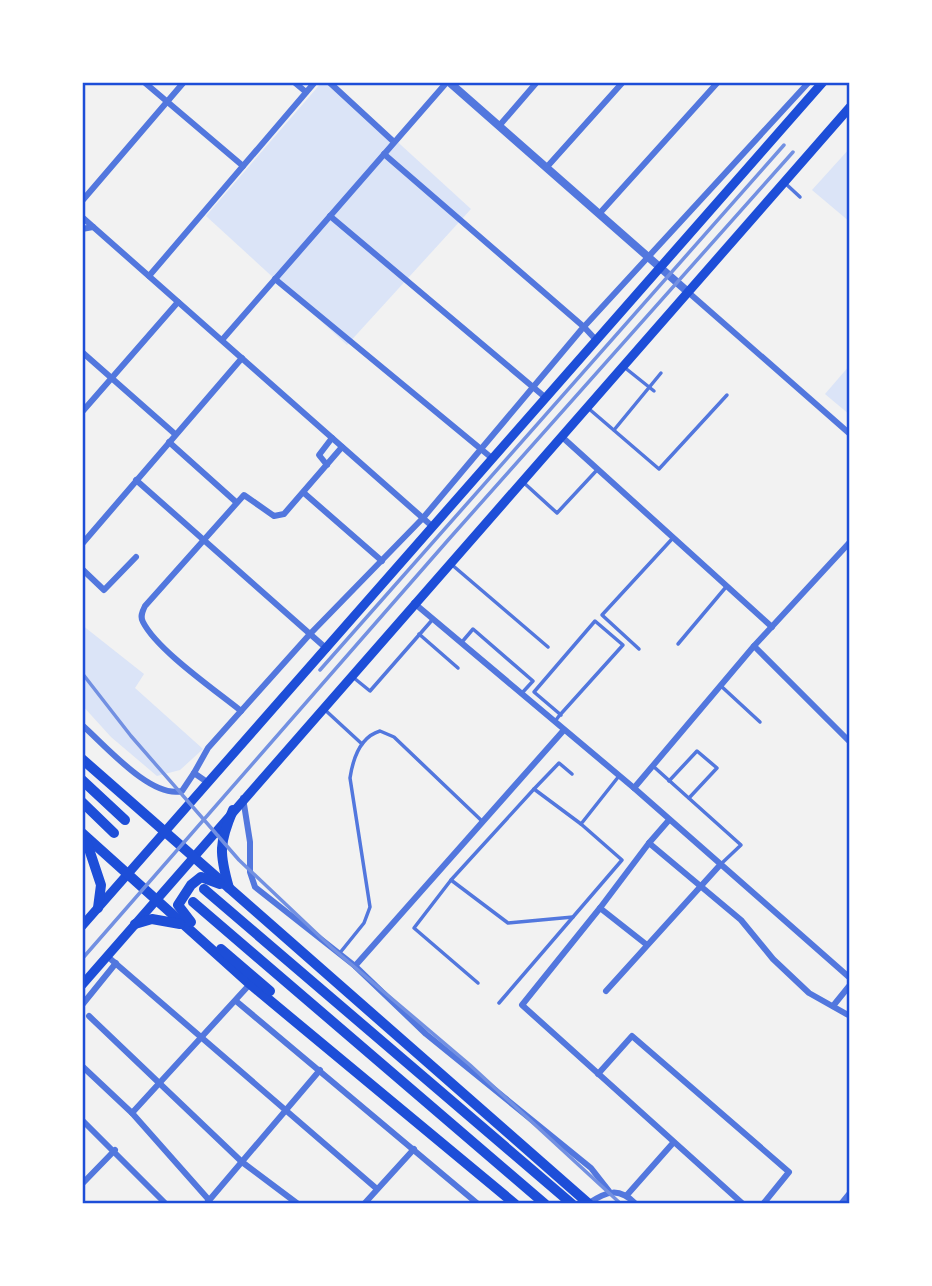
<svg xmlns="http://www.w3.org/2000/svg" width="932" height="1286" font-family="'Source Sans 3',sans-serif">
<rect width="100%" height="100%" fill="#f2f2f2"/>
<g fill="#dbe4f7">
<polygon points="322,82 332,82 471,209 347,345 206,216"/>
<polygon points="850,148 850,222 812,190"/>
<polygon points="850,365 850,415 825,394"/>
<polygon points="82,625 144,674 135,688 203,749 180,770 157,776 111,737 82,705"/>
</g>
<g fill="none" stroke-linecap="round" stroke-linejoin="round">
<g stroke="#5277de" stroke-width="3.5">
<polyline points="786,184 800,197"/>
<polyline points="624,367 654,391"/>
<polyline points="588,408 659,469 727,395"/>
<polyline points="614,430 661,373"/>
<polyline points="523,482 557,513 597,470"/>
<polyline points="451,564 548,647"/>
<polyline points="419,634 458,668"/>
<polyline points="462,642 473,629 533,681 522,693"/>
<polyline points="678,644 726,587"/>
<polyline points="639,649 602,615 672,539"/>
<polyline points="354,678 370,691 433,619"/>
<polyline points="721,686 760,722"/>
<polyline points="324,709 362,744"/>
<polyline points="556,720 559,716 623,645 595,621 534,692 561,715"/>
<polyline points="653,766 741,845 722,863"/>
<polyline points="669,781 697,751 717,768 689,798"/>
<polyline points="534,789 559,763 572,774"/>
<polyline points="451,880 414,928 478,983"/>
<polyline points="573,917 508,923 451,880 534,789 581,824"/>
<path d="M339 954 364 923 370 907 350 778C353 758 360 737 380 731L394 737 483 822"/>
<polyline points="499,1003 622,860 581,824 619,776"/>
</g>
<g stroke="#5277de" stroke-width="6">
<polyline points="144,82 243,166"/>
<polyline points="294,82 306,92"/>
<polyline points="329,82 394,142"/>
<polyline points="499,126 537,82"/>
<polyline points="384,154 584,327 597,341"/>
<polyline points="546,168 623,82"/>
<polyline points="82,201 184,82"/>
<polyline points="599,214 718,82"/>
<polyline points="330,216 546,398"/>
<polyline points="82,217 433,527"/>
<polyline points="82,229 93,227"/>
<polyline points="149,276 315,82"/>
<polyline points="275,279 493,459"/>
<polyline points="688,292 850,434"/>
<polyline points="222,340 447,82"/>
<polyline points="82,352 175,434"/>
<polyline points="82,412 178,302"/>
<polyline points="561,436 772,627"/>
<polyline points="169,442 236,502"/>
<polyline points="327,465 319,455 332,438"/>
<polyline points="136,480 327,649"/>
<polyline points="304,493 382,561"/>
<polyline points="82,544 242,358"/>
<polyline points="82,569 104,590 136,557"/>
<polyline points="414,603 634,788 850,978"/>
<polyline points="754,646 850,742"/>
<path d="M241 711C215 690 157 650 143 622 140 617 142 612 145 606L244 495 274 516 284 514 342 447"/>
<path d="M82 725C105 745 151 799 182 791L194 773 207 782"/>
<polyline points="194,773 208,748 310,634 423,518 581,330 809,82"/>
<polyline points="634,788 754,646 850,542"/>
<polyline points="243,798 250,842 250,872 255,887 355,966 426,1034 591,1168 609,1191"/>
<polyline points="649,843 669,820"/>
<polyline points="600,908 649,843 741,920 773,959 809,993 850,1016"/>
<polyline points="647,945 600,908 522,1005 743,1204"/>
<polyline points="107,956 377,1189"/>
<polyline points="355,966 563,731"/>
<polyline points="606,991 720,865"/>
<polyline points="236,1001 478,1204"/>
<polyline points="82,1005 116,963"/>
<polyline points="833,1006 850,985"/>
<polyline points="89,1016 242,1162 298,1204"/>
<polyline points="82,1066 132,1113 209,1200"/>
<polyline points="598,1074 632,1036 789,1172 763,1204"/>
<polyline points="132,1113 250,984"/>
<polyline points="82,1120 166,1204"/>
<polyline points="82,1184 115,1150"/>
<polyline points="627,1195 673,1143"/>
<path d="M589 1203C607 1191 619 1187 636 1204"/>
<polyline points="206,1204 320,1070"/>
<polyline points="364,1204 414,1149"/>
<polyline points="841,1204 850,1193"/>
</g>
<polyline stroke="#5277de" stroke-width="8" points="449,82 688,292"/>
<g stroke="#1d4ed8" stroke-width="9">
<polyline points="82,926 823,82"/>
<polyline points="82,985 850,107"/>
</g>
<g stroke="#1d4ed8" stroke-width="10">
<polyline points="82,759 589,1204"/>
<polyline points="82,833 250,984 515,1204"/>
<polyline points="86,840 101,885 98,908"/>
<path d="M229 888C219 853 219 843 233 810"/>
<polyline points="191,922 178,905 191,885 201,877 220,884"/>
<polyline points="135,924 152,919 180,924"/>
<polyline points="221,949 270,991"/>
</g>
<g stroke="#1d4ed8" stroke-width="10">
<polyline points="82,780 125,820"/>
<polyline points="82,802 114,833"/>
<polyline points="204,889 572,1204"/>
<polyline points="193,902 545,1204"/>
</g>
<g stroke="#7290e2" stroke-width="3.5">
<polyline points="320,670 784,145"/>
<polyline points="82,673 131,736 239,860 332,948 470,1065 621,1204"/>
<polyline points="82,959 449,539 793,152"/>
</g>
</g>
<rect width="932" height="1286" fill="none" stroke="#ffffff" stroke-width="168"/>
<rect x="84" y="84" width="764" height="1118" fill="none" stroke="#1d4ed8" stroke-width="2.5"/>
</svg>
